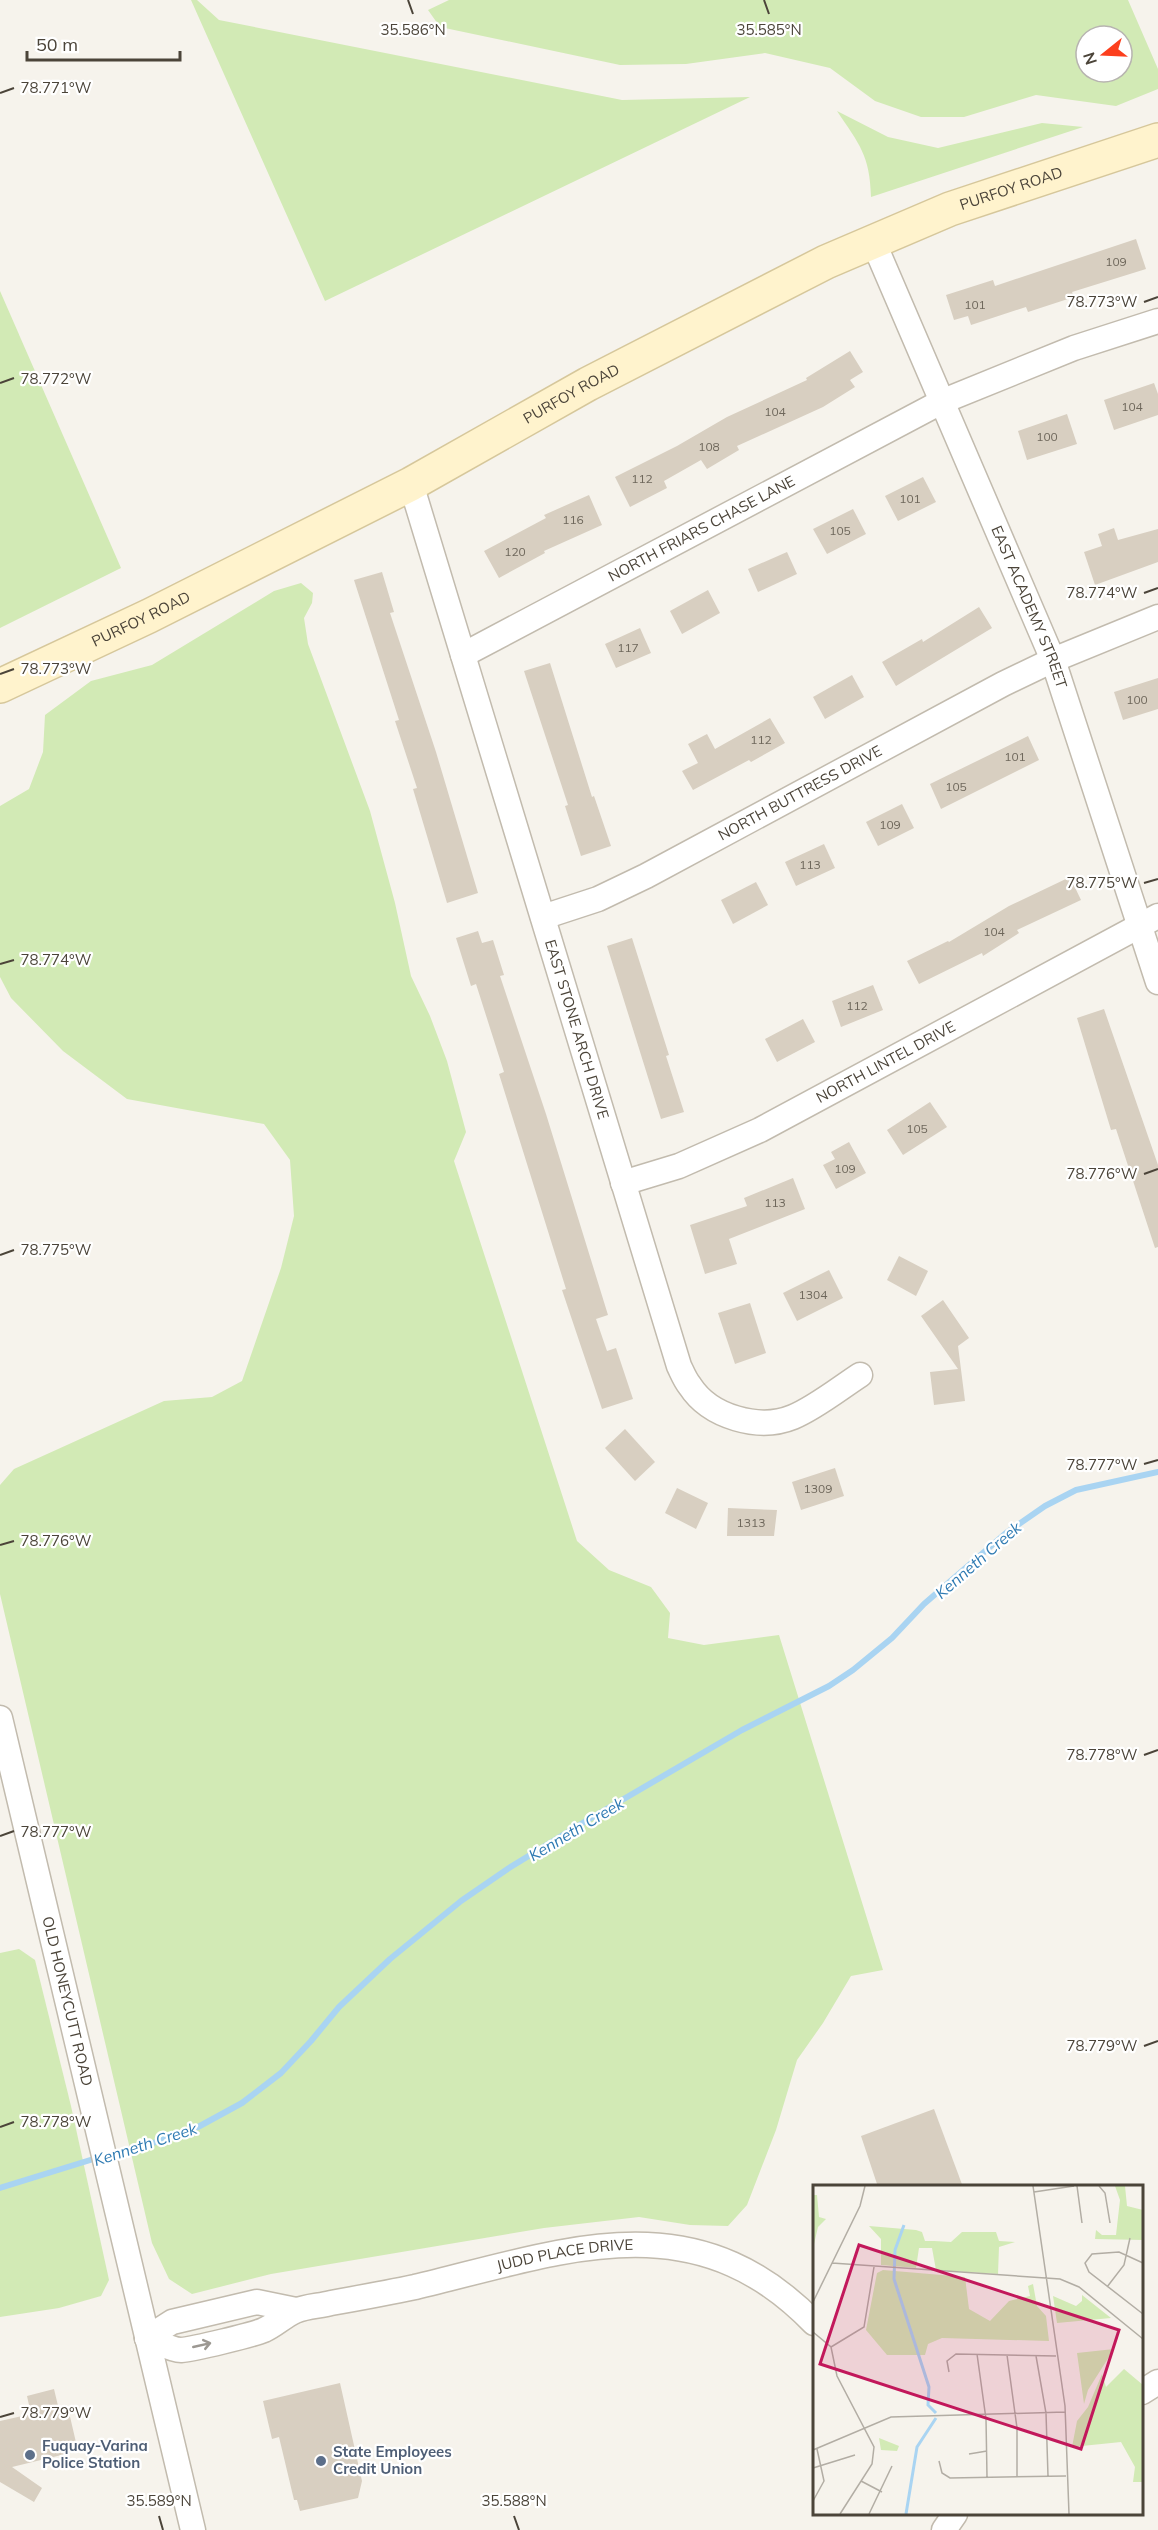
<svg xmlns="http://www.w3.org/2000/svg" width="1158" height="2530" font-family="Mulish,sans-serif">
<rect width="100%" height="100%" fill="#f6f3ec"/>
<g fill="#d2eab5" fill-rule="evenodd">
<polygon points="191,0 197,0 219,20 622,100 750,97 325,301"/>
<path d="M449 0H1128L1158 69V89L1116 106 1036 95 964 117H921L875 101 830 68 765 53 686 64 620 65 440 27 428 10ZM1086 36H1122V72H1086Z"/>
<path d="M837 111 888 137 938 148 1042 123 1083 127 871 197C870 155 859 144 837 111Z"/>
<polygon points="0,291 121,568 0,628"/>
<polygon points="301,583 313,593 312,603 304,618 308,644 370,811 395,903 411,976 430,1016 447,1061 466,1132 454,1161 577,1541 609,1570 651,1587 670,1613 668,1638 704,1645 779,1635 883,1970 851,1976 823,2023 797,2060 776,2130 747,2205 728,2226 690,2225 639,2217 544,2228 271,2274 192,2294 169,2279 152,2243 0,1594 0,1485 14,1469 164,1401 212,1397 242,1381 281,1268 294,1216 290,1160 264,1124 127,1099 63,1051 11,998 0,977 0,806 29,789 43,752 45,715 91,681 152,665 274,591"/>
<polygon points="19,1949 35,1960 71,2106 109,2280 101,2296 59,2308 0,2317 0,1953"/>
</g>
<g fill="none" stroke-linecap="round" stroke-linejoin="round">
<g stroke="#a9d4f2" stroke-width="6">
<polyline points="109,2155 153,2143 198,2127 242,2103 281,2073 311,2041 339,2007 390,1959 461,1901 509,1868 586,1821 742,1730 829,1686 853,1670 892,1638 924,1604 1006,1533 1045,1506 1076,1490 1158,1472"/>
<polyline points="0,2188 100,2157"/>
</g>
</g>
<g fill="#d8cfc1">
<polygon points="1136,239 1146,269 1072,292 1074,297 1028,312 1026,307 971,325 968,316 954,320 946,295 993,280 995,286"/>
<polygon points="850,351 863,372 850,380 855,387 823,407 737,446 739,450 707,469 701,460 664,481 667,488 630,507 615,477 677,446 727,417 807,380 806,378"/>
<polygon points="1154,383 1158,394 1158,415 1114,430 1104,400"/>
<polygon points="1067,414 1077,444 1027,460 1018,431"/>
<polygon points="923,477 936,502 898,521 885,496"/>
<polygon points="589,495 602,525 544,551 545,553 499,578 484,551 546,518 544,515"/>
<polygon points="853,509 866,534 827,554 813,529"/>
<polygon points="1114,528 1118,540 1158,529 1158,562 1095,585 1084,552 1102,546 1098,534"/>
<polygon points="787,552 797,574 758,592 748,569"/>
<polygon points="382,572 394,612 390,613 436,752 478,893 447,903 413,789 417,788 395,721 399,720 354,580"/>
<polygon points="708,590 720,613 682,634 670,611"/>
<polygon points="979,607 992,628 896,686 882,662 922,639 923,642"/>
<polygon points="640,628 651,653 616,668 605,644"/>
<polygon points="550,663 592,797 594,796 611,846 581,856 565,806 568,805 524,671"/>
<polygon points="852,675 864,697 825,719 813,697"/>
<polygon points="1158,678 1158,709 1123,720 1114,692"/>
<polygon points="770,718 785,743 751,762 749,760 693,790 682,771 698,763 688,744 707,734 715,749"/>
<polygon points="1028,736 1039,760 941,809 930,784"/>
<polygon points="902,804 914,828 878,846 866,822"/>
<polygon points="824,844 835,868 796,886 785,862"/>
<polygon points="1070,877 1081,900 1017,930 1019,933 983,956 982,953 919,984 907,961 948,941 949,942 1009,906"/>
<polygon points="756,882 768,905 733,924 721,900"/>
<polygon points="478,931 482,943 493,940 504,975 500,976 546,1114 608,1315 596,1319 607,1351 616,1348 633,1399 602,1409 562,1290 566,1289 499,1074 504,1072 476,984 471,986 456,938"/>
<polygon points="632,938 669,1055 666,1056 684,1112 661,1119 607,946"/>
<polygon points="873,985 883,1010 841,1027 832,1001"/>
<polygon points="1104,1009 1158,1165 1158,1247 1155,1248 1116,1129 1111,1130 1077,1018"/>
<polygon points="803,1019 815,1042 777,1062 765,1039"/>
<polygon points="930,1102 947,1127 903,1155 887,1130"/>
<polygon points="849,1142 866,1173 836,1189 823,1165 835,1159 831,1152"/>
<polygon points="793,1178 805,1209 729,1239 737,1264 705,1274 690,1225 747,1206 744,1198"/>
<polygon points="899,1256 928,1271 916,1296 887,1280"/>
<polygon points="829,1270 843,1298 797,1321 783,1293"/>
<polygon points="943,1300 969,1338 958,1346 965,1401 934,1405 930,1372 958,1369 921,1316"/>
<polygon points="750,1303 766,1353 735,1364 718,1313"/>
<polygon points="625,1429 655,1462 635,1481 605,1448"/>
<polygon points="835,1468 844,1496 801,1510 792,1482"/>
<polygon points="677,1488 708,1503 696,1529 665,1513"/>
<polygon points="728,1508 777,1510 774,1536 727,1536"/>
<polygon points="934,2109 963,2187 878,2187 861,2136"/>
<polygon points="340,2383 362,2481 358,2498 300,2511 297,2500 294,2500 279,2437 272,2439 263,2401"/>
<polygon points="54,2389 59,2410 68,2408 78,2451 12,2467 42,2488 34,2502 0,2482 0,2421 31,2414 27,2396"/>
</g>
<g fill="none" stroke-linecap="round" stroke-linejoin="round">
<g stroke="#c2bbae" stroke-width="27">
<g id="street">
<path id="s1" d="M873 241 1053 660 1158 982"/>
<path id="s2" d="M411 484 679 1366C682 1372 685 1380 690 1386 710 1417 759 1431 793 1417 815 1408 840 1388 860 1375"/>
<path id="s3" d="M463 655 941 402 1074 348 1158 321"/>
<path id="s4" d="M543 917 598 899 646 876 1003 684 1053 660 1158 617"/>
<path id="s5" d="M623 1183 679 1166 760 1130 1158 916"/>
<path id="s6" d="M0 1718 193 2530"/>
<path id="s7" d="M147 2338C156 2341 171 2350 181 2350 194 2349 252 2335 264 2330 275 2325 284 2316 295 2311 306 2306 320 2306 331 2303 359 2298 387 2293 415 2287 562 2252 693 2198 814 2323"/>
<polyline points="147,2338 172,2322 257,2302 296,2310"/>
<polyline points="1142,2392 1158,2382"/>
<polyline points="944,2530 955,2514"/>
</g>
</g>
<g stroke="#d6c79b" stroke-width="36">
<g id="secondary">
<path id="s8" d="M0 686 149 616 411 484 588 384 826 262 950 209 1158 140"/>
</g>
</g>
<use href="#street" stroke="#fff" stroke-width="24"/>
<use href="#secondary" stroke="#fff3cd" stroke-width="33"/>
</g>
<defs><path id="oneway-shaft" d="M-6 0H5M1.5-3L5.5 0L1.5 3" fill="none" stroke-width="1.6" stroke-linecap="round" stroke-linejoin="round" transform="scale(1.5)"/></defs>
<use stroke="#9c9892" href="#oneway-shaft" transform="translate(202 2345) rotate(-13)"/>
<path fill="none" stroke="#4b4439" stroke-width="2" d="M408 0 413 14M764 0 769 14M0 93 14 88M1144 302 1158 297M0 383 14 378M1144 593 1158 588M0 674 14 669M1144 883 1158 879M0 964 14 960M1144 1174 1158 1169M0 1255 14 1250M1144 1464 1158 1460M0 1545 14 1541M1144 1755 1158 1750M0 1836 14 1831M1144 2046 1158 2041M0 2127 14 2122M0 2417 14 2413M159 2516 163 2530M514 2516 519 2530"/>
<g fill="#5c6f8a" stroke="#fff" stroke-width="2">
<circle cx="30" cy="2455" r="6"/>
<circle cx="321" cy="2461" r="6"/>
</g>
<g text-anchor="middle" stroke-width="4.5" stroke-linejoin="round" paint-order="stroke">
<g font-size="12" fill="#6e675b">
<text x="1116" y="266">109</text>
<text x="975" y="309">101</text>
<text x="1132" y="411">104</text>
<text x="775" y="416">104</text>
<text x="1047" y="441">100</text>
<text x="709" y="451">108</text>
<text x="642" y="483">112</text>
<text x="910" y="503">101</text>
<text x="573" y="524">116</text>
<text x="840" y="535">105</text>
<text x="515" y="556">120</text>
<text x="628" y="652">117</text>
<text x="1137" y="704">100</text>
<text x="761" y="744">112</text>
<text x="1015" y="761">101</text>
<text x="956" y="791">105</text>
<text x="890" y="829">109</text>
<text x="810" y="869">113</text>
<text x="994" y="936">104</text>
<text x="857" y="1010">112</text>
<text x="917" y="1133">105</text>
<text x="845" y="1173">109</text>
<text x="775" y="1207">113</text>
<text x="813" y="1299">1304</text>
<text x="818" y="1493">1309</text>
<text x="751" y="1527">1313</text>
</g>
<g font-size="15" fill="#4b4439" stroke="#fff">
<text dy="5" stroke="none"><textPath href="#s8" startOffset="1128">PURFOY ROAD</textPath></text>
<text dy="5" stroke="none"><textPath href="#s8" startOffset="642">PURFOY ROAD</textPath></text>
<text dy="5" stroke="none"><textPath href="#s3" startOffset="270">NORTH FRIARS CHASE LANE</textPath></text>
<text dy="5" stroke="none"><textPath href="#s1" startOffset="398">EAST ACADEMY STREET</textPath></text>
<text dy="5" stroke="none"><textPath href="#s8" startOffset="156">PURFOY ROAD</textPath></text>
<text dy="5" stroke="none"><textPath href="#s4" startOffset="286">NORTH BUTTRESS DRIVE</textPath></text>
<text dy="5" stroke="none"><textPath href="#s2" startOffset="570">EAST STONE ARCH DRIVE</textPath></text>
<text dy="5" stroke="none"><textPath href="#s5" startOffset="290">NORTH LINTEL DRIVE</textPath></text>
<text dy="5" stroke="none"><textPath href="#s6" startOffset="291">OLD HONEYCUTT ROAD</textPath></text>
<text dy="5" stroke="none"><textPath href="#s7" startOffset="434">JUDD PLACE DRIVE</textPath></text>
</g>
<g font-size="15" font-weight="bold" fill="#4e5e75" stroke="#fff" text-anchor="start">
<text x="42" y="2451">Fuquay-Varina<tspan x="42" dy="17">Police Station</tspan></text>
<text x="333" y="2457">State Employees<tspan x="333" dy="17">Credit Union</tspan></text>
</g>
<g font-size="16" font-style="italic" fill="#2e7ab2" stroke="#fff">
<text transform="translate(978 1560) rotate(-41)" y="6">Kenneth Creek</text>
<text transform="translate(576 1829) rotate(-31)" y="6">Kenneth Creek</text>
<text transform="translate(145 2144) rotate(-18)" y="6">Kenneth Creek</text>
</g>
</g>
<g transform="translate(813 2185)">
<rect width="330" height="330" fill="#f6f3ec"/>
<path d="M302 1H312L314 21 330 25V55L282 54 283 45 289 50H303L307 15ZM0 10H4L6 32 13 34 5 42 1 59ZM56 41 103 45 109 47 112 56H121L138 57 149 47H183L186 56 202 57 186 62 185 89 123 85 119 63H106L103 83 68 80V54ZM70 85 152 92 156 124 177 136 196 116 217 111 215 101 220 99 224 121 233 131 236 156 129 153 115 159 112 170H74L53 145 64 88ZM269 110 298 133 244 138 240 111 263 121 269 116ZM301 164 275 205 271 219 264 168ZM311 184 330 200V305L329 297H320L322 282 308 257 259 262 264 236 275 222 289 189 293 202ZM66 253 86 261 84 266 68 265Z" fill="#d2eab5"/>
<path fill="none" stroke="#a9d4f2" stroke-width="3" d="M91 40 82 65 81 94 116 202 115 220 123 228M93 329 104 262 123 233"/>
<path fill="none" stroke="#b2ada4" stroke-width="1.5" d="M220 1 252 221 256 329M264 1 269 38M286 1 292 8 297 38M221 7 261 1M19 78 247 94 266 102 330 154M330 78 306 67 279 69 272 78 276 87 330 129M294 102 311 80 317 53M0 117 47 21 52 1M0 147 18 162 24 191 61 262 59 279 27 329M18 162 51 142 61 82M164 169 173 234 174 292M194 170 204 243V291M223 171 233 228 235 291M136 187 134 176 143 169 243 171M0 265 78 232 252 227M156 269 174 266M126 276 129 288 137 293 253 291M0 283 42 270M48 296 69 307M0 316 11 296 4 264M56 329 79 281"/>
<path fill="#c2185b" fill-opacity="0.15" stroke="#c2185b" stroke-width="3" d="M46 60 306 145 268 264 7 179Z"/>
<rect width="330" height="330" fill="none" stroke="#4b4439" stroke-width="3"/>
</g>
<g font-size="15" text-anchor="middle" fill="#4b4439" stroke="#fff" stroke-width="4.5" stroke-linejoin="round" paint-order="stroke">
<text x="413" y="35">35.586°N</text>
<text x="769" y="35">35.585°N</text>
<text x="56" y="93">78.771°W</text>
<text x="1102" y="307">78.773°W</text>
<text x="56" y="384">78.772°W</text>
<text x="1102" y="598">78.774°W</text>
<text x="56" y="674">78.773°W</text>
<text x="1102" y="888">78.775°W</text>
<text x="56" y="965">78.774°W</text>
<text x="1102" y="1179">78.776°W</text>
<text x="56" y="1255">78.775°W</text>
<text x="1102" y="1470">78.777°W</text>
<text x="56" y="1546">78.776°W</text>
<text x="1102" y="1760">78.778°W</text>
<text x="56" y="1837">78.777°W</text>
<text x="1102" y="2051">78.779°W</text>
<text x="56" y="2127">78.778°W</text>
<text x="56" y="2418">78.779°W</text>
<text x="159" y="2506">35.589°N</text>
<text x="514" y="2506">35.588°N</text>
</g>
<g transform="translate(1104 54) rotate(252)"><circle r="28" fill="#ffffff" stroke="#b7b4b0" stroke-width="1.5"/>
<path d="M0-4.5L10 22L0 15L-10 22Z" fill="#fc3f1d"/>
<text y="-9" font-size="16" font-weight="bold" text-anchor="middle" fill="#4b4439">N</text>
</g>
<path d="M27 51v9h153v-9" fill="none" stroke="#4b4439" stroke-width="3"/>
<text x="36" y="51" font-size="18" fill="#4b4439" stroke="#ffffff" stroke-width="4.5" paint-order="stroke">50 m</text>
</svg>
